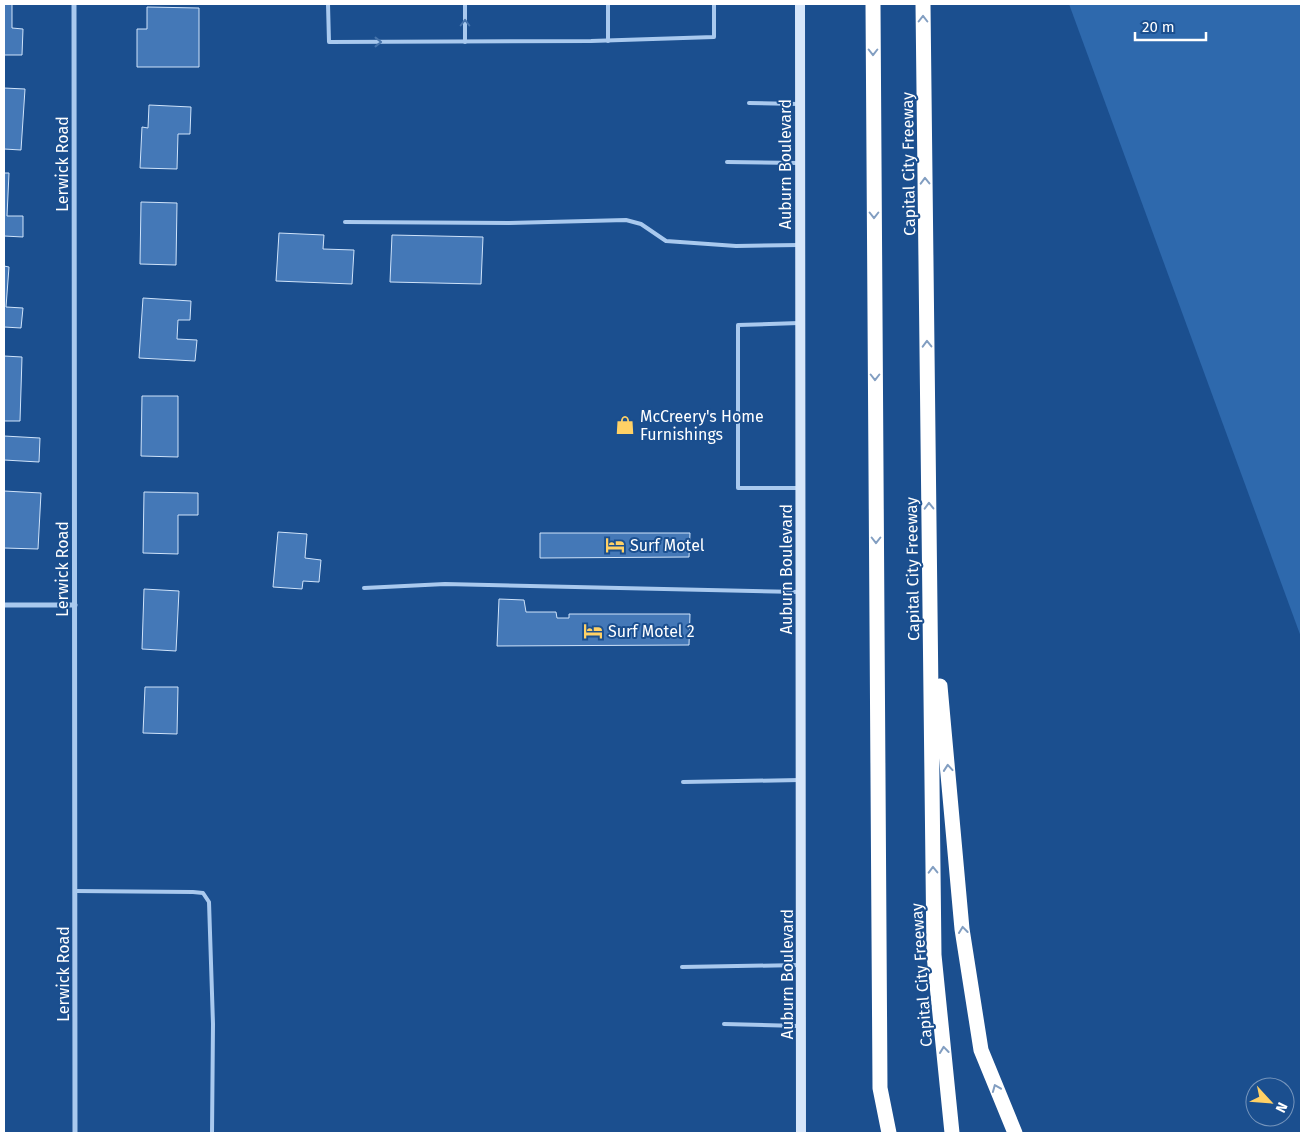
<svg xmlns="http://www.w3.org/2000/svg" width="1305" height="1137" font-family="'Fira Sans',sans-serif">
<rect width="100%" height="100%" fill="#1b4f8f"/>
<polygon fill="#2e69ad" points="1069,4 1301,4 1301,637"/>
<g fill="#4478b7" stroke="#cfe3fa">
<polygon points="4,4 12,4 12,28 23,29 22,55 4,55"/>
<polygon points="147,7 199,8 199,67 137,67 137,29 147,29"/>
<polygon points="4,88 25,89 21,150 4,149"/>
<polygon points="149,105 191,107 190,134 178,134 177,169 140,168 142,127 148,128"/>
<polygon points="4,173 9,173 7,216 23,216 23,237 4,236"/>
<polygon points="141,202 177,203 176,265 140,264"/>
<polygon points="279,233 324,235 323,249 354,250 352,284 276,281"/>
<polygon points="392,235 483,237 481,284 390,282"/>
<polygon points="4,266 9,267 6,307 23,308 21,328 4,327"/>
<polygon points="143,298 191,301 190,320 178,320 177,339 197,340 195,361 139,358"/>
<polygon points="4,356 22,357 20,421 4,421"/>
<polygon points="142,396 178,396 178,457 141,456"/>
<polygon points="4,436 40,438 39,462 4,460"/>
<polygon points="4,491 41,493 38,549 4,548"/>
<polygon points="144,492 198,493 198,515 178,515 178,554 143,553"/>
<polygon points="278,532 307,534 305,558 321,560 319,582 303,581 302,589 273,587"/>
<polygon points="540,533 690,533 689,557 540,558"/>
<polygon points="144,589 179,591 176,651 142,649"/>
<polygon points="499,599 524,600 526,612 556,612 557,618 569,618 569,614 690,614 689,645 497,646"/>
<polygon points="145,687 178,687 177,734 143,733"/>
</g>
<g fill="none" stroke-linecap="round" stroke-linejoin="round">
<g stroke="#a9c9ee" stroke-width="4">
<polyline points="328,4 329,42 591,41 714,37 714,4"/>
<polyline points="608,4 608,41"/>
<polyline points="465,42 465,4"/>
<polyline points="749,103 798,104"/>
<polyline points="727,162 798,163"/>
<polyline points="345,222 509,223 626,220 641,224 666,241 736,246 799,245"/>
<polyline points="799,323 738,325 738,488 800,488"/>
<polyline points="364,588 445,584 799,592"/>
<polyline points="683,782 800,780"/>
<polyline points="75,891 193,892 203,893 209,902 213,1024 212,1133"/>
<polyline points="682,967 800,965"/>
<polyline points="724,1024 799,1026"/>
</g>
<g stroke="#a9c9ee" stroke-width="5">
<polyline points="74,4 75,1133"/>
<polyline points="4,605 75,605"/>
</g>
<polyline stroke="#d6e6fa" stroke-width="10" points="800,4 801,1133"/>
<g stroke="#fff" stroke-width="15">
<polyline points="873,4 880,1088 889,1133"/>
<polyline points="923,4 934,955 952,1133"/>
<polyline points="940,686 962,929 981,1050 1015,1133"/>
</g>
</g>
<defs><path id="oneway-chevron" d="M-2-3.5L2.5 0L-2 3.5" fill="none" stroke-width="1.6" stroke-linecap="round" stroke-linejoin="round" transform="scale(1.25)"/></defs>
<g stroke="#829ec1">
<use href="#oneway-chevron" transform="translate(923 19) rotate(-90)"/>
<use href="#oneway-chevron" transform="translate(873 52) rotate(90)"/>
<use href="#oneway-chevron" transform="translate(925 181) rotate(-91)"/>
<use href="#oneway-chevron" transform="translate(874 215) rotate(90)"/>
<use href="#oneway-chevron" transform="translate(927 344) rotate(-91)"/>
<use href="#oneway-chevron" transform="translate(875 377) rotate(90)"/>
<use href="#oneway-chevron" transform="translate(929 506) rotate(-91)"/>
<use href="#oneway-chevron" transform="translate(876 540) rotate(90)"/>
<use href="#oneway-chevron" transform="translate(948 768) rotate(-95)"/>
<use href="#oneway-chevron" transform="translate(933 870) rotate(-91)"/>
<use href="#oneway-chevron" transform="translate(963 930) rotate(-97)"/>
<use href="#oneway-chevron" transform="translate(944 1050) rotate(-96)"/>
<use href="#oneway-chevron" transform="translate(996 1088) rotate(-112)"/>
</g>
<g stroke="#4674ac">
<use href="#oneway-chevron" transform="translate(465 23) rotate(-90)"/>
<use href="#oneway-chevron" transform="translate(378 42)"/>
</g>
<defs>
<g id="shop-bare" transform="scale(1.5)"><path d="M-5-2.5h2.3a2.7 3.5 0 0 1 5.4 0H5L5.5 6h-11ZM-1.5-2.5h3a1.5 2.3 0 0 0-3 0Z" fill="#ffd166" stroke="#1b4f8f" stroke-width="2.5" paint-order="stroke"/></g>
<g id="hotel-bare" transform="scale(1.5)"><path d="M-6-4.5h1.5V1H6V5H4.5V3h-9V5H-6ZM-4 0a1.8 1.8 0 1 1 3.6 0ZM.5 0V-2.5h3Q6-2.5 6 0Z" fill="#ffd166" stroke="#1b4f8f" stroke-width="2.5" paint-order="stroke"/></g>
</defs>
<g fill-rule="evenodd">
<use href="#shop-bare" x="625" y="425"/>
<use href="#hotel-bare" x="615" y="545"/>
<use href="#hotel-bare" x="593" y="631"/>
</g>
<g text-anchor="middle" stroke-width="4" stroke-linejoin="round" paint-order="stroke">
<g font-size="16" fill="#fff" stroke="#1b4f8f">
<text transform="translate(62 164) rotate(-90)" y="6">Lerwick Road</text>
<text transform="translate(785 164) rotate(-90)" y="6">Auburn Boulevard</text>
<text transform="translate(908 164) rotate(-91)" y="6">Capital City Freeway</text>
<text transform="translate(62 569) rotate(-90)" y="6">Lerwick Road</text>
<text transform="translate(786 569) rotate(-90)" y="6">Auburn Boulevard</text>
<text transform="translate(912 569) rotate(-91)" y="6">Capital City Freeway</text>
<text transform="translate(63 974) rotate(-90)" y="6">Lerwick Road</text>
<text transform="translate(787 974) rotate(-90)" y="6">Auburn Boulevard</text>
<text transform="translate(921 975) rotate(-94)" y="6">Capital City Freeway</text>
</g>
<g font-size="16" fill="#fff" stroke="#1b4f8f" text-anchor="start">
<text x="640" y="422">McCreery's Home<tspan x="640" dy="18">Furnishings</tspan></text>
<text x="630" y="551">Surf Motel</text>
<text x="608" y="637">Surf Motel 2</text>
</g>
</g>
<rect width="1305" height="1137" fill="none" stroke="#ffffff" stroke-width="10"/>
<g transform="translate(1270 1102) rotate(116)"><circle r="24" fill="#1b4f8f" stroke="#7695bc"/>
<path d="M0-4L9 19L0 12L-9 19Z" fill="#ffd166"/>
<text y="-8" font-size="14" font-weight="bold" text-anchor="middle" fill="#ffffff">N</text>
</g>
<path d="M1135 32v8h71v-8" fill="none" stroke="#ffffff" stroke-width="2.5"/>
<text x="1142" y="32" font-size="15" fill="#ffffff" stroke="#1b4f8f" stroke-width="4" paint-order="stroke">20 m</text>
</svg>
